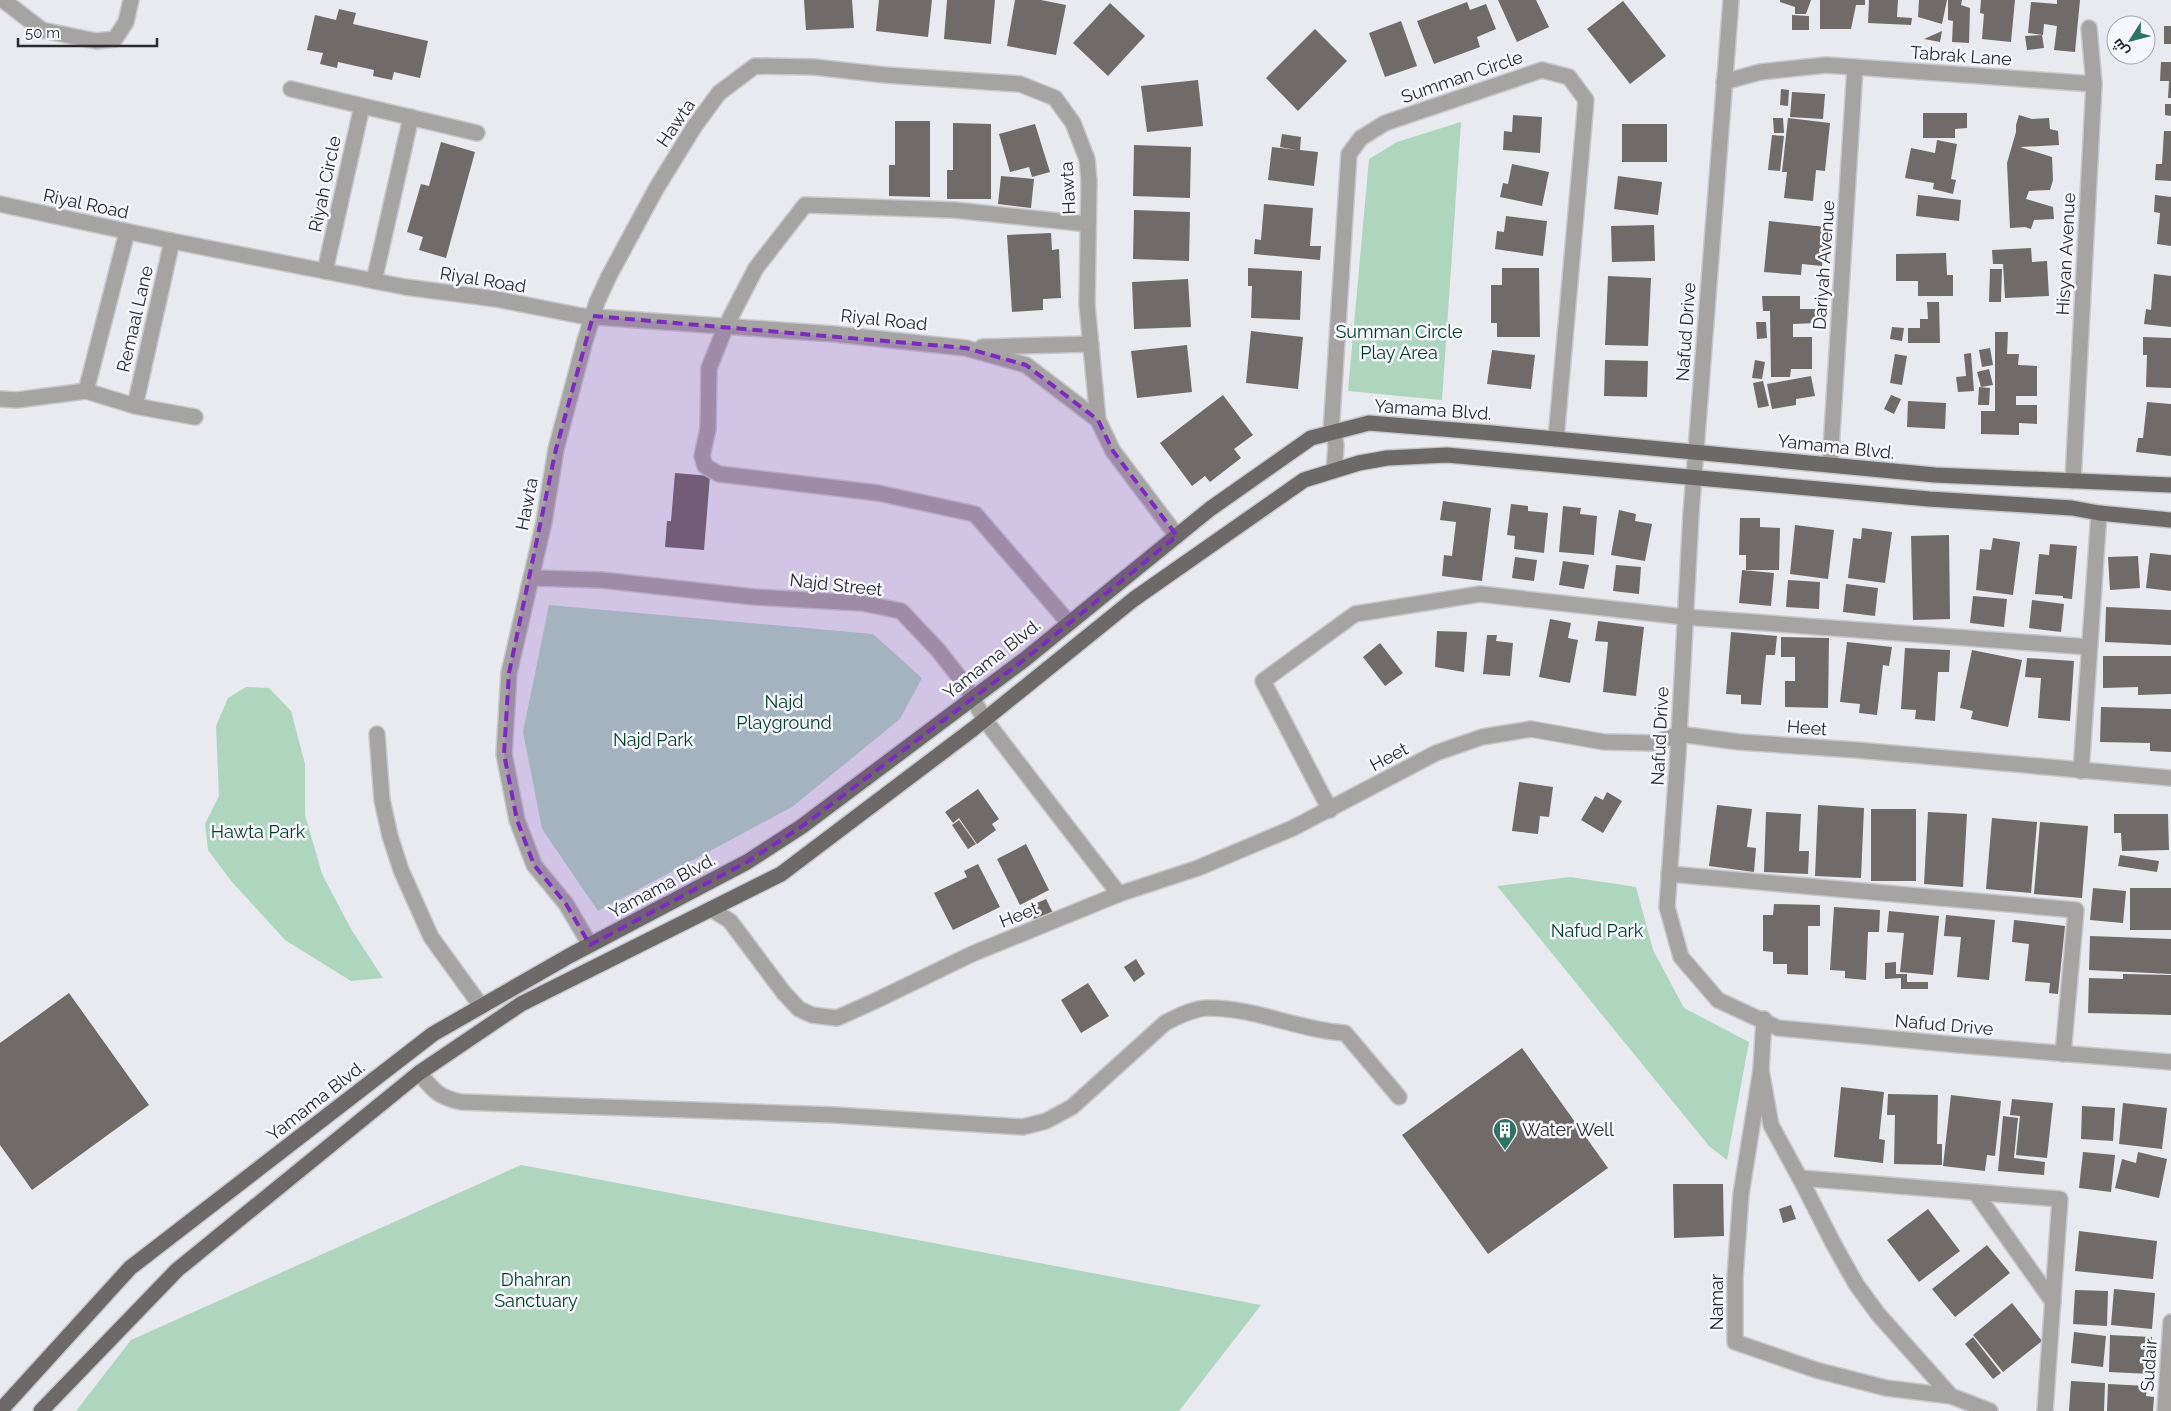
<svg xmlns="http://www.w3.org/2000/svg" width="2171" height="1411" font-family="Raleway,Cairo,sans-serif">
<rect width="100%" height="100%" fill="#e8eaef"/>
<g fill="#aed5be">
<polygon points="1461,122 1442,400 1348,391 1369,159 1397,142"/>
<polygon points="549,605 873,634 922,678 900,719 792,807 598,911 542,829 523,732"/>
<polygon points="246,687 269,688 291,711 305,764 305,815 322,874 351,929 383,978 351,981 285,940 232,882 208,850 205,824 219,796 216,726 228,698"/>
<polygon points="1570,877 1636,887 1653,950 1684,1008 1749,1042 1727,1160 1709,1146 1497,886"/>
<polygon points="521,1165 570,1174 1261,1305 1179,1411 76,1411 131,1340"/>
</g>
<g fill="#706a68">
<polygon points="804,0 852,0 854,28 806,30"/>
<polygon points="879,0 932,0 928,37 876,31"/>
<polygon points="947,0 995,0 991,44 944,39"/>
<polygon points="1015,0 1041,0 1066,5 1056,55 1007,46"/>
<polygon points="1498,0 1536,0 1549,27 1517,42"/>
<polygon points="1780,0 1811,0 1806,14 1795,14 1795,7 1780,2"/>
<polygon points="1820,0 1865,0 1865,5 1856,5 1851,29 1820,29"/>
<polygon points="1869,0 1898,0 1897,17 1912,18 1911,25 1868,23"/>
<polygon points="1919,0 1947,0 1942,24 1918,17"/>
<polygon points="1948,0 1962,0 1961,5 1970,8 1969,43 1952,42 1953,21 1948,20"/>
<polygon points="1981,0 2015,0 2011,42 1982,39 1984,14 1980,13"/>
<polygon points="2057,0 2080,0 2075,52 2054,50 2057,26 2044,24 2043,35 2028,33 2031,2 2057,4"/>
<polygon points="1623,1 1666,56 1630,84 1587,29"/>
<polygon points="1467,2 1470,10 1486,4 1496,29 1477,37 1480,47 1434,64 1417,21"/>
<polygon points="1110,3 1145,36 1108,76 1073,43"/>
<polygon points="339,9 356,13 353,24 428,41 420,78 394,72 392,80 373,76 374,70 338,62 337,68 320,64 323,53 307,50 315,15 336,20"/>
<polygon points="1792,15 1809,16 1809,30 1792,30"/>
<polygon points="1401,21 1417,66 1385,77 1369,33"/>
<rect x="2164" y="26" width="7" height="18"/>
<polygon points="1315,29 1347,61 1298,111 1266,78"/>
<polygon points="1942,31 1940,42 1924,39"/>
<polygon points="2042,35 2044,48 2027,50 2025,36"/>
<polygon points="2161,62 2171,62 2171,98 2168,98 2169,81 2160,81"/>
<polygon points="1198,80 1203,126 1147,132 1141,86"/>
<polygon points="1781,89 1789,90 1788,106 1780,105"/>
<polygon points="1792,92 1825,94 1823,119 1790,117"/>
<polygon points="2165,104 2171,104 2171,116 2165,115"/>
<polygon points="1923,113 1967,113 1967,128 1955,129 1955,138 1923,138"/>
<polygon points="1513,115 1542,117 1540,153 1503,150 1504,131 1512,132"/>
<polygon points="2019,115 2032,119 2049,118 2050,129 2058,131 2059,145 2020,147 2052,157 2053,180 2050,190 2029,191 2026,199 2053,207 2054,219 2034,220 2031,229 2025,227 2010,228 2007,163 2016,132 2016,125"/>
<polygon points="1773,118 1783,118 1784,133 1774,133"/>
<polygon points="1788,118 1830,123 1825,171 1816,170 1813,201 1784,198 1787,172 1782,172"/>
<polygon points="895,121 930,121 930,197 889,196 889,165 895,165"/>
<polygon points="953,123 991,124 991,199 947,199 947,170 953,170"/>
<polygon points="1035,124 1050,172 1032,177 1029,167 1010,172 999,134"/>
<rect x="1622" y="124" width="45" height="38"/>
<polygon points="2164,131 2171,131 2171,181 2155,180 2156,164 2162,164"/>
<polygon points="1282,134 1301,137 1300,150 1318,152 1314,186 1268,180 1272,147 1297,150 1280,147"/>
<polygon points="1772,135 1784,136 1780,171 1768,170"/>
<polygon points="1937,140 1957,144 1951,179 1956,180 1953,194 1933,189 1934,183 1905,178 1911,148 1935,153"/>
<polygon points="441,142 475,152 446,258 419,250 423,237 407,232 421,184 429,186"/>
<polygon points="1134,145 1191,147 1190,198 1133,196"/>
<polygon points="1512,164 1549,172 1542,206 1500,197 1503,183 1508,184"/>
<polygon points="1001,176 1034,179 1031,208 998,204"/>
<polygon points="1618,176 1662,182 1658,215 1614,209"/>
<polygon points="1918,195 1961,200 1959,221 1916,216"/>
<polygon points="2155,195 2171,197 2171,246 2157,244 2160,213 2154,212"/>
<polygon points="1264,204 1313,208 1310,246 1321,246 1320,260 1254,254 1255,239 1261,240"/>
<polygon points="1134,210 1190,212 1189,261 1133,259"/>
<polygon points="1506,216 1547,221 1543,256 1495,249 1497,231 1504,232"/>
<polygon points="1769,221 1826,227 1822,266 1802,264 1801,275 1764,272"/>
<polygon points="1654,225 1655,261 1612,262 1611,226"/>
<polygon points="1051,233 1052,250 1059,249 1061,298 1043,299 1043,310 1012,312 1007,235"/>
<polygon points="2031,248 2032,262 2047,261 2049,296 2005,298 2003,264 1993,264 1992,250"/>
<polygon points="1946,253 1947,275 1953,275 1953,296 1918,296 1918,281 1896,281 1896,254"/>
<polygon points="1248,268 1302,271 1300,320 1251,318 1252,286 1248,286"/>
<polygon points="1502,268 1539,268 1540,337 1497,337 1497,323 1491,323 1491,285 1502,285"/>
<polygon points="1990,269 2002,269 2001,302 1989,302"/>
<polygon points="2154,274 2171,276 2171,327 2144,324 2146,309 2151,310"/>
<polygon points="1608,276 1651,278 1648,346 1605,345"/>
<polygon points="1188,279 1191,327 1134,329 1132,282"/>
<polygon points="1762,296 1800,296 1800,309 1817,309 1817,323 1793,324 1793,337 1812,337 1812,369 1791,369 1790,377 1771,377 1770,311 1763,311"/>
<polygon points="1927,302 1939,302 1940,343 1908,343 1908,328 1920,328 1920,319 1928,319"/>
<polygon points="1756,322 1766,322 1767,338 1757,339"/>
<polygon points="1892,327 1904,328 1902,341 1890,339"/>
<polygon points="1251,331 1303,337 1298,389 1246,383"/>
<polygon points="1995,332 2008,332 2007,354 2019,354 2018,365 2037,366 2037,396 2016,396 2016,405 2037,405 2037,424 2019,423 2019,435 1981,434 1981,411 1995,411"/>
<polygon points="2143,337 2171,338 2171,388 2146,387 2147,355 2143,355"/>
<polygon points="1187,345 1192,392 1137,398 1131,351"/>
<polygon points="1990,348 1993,365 1982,367 1979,350"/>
<polygon points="1492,350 1535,355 1531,389 1487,384"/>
<polygon points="1971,353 1974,391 1958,392 1956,377 1966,376 1964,354"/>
<polygon points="1895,354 1907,356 1902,385 1890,383"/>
<polygon points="1605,360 1648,361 1647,397 1604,396"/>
<polygon points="1755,360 1765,362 1762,379 1752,378"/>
<polygon points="1989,369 1993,385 1981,387 1977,372"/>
<polygon points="1811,376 1815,396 1796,399 1796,405 1772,409 1767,384"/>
<polygon points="1763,381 1769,406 1758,408 1753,383"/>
<polygon points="1979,387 1990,388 1989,405 1978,405"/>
<polygon points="1223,395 1253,435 1234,449 1241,458 1210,482 1205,476 1192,486 1160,443"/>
<polygon points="1891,395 1901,399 1894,414 1884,409"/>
<polygon points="1908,401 1946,403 1945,429 1907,427"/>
<polygon points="2147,402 2171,404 2171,456 2136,452 2138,438 2143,438"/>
<polygon points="675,473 710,476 704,550 665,547 667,521 671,521"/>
<polygon points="1443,501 1491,508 1482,581 1442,576 1444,555 1452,556 1456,522 1440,520"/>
<polygon points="1511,504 1528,506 1528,511 1548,513 1544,553 1514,549 1515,536 1507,535"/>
<polygon points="1563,506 1581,508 1580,514 1597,516 1594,555 1559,552"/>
<polygon points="1619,510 1636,514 1635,521 1652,524 1645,561 1611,555"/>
<polygon points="1740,518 1760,518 1760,527 1780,528 1779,570 1746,570 1746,555 1739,555"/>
<polygon points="1795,525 1834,530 1828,579 1790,574"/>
<polygon points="1862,528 1892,532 1885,583 1848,578 1853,538 1861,539"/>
<polygon points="1949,535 1950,619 1913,620 1911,536"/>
<polygon points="1993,538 2020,542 2013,595 1976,590 1980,549 1991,550"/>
<polygon points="2050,544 2077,546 2072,599 2063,598 2063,596 2035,594 2039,554 2049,555"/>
<polygon points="2150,553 2171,555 2171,591 2146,588"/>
<polygon points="2138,556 2140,588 2110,590 2108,557"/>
<polygon points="1515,557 1537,560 1534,581 1512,578"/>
<polygon points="1563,561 1589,565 1584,589 1559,585"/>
<polygon points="1616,565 1641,567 1639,594 1613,591"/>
<polygon points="1742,570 1774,573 1771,606 1739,603"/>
<polygon points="1788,580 1820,582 1819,609 1786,607"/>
<polygon points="1846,584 1878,588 1875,616 1843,612"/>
<polygon points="1973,596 2007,599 2004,627 1970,623"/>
<polygon points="2032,600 2064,604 2061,632 2029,628"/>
<polygon points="2106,607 2171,610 2171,645 2105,642"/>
<polygon points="1550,619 1571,623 1568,638 1578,640 1570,683 1539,677"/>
<polygon points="1598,621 1644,627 1636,696 1603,692 1608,642 1595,641"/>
<polygon points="1437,631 1467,632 1464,672 1435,667"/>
<polygon points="1731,632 1777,636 1775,655 1766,655 1761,705 1741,704 1741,695 1726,694"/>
<polygon points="1487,635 1497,635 1496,641 1513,643 1510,676 1483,674"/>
<polygon points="1781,637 1829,638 1828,708 1785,707 1785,681 1795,681 1795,657 1781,657"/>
<polygon points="1847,642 1892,647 1889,666 1883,665 1877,715 1859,713 1860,704 1840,702"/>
<polygon points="1380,643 1403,673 1385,686 1363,657"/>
<polygon points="1905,648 1950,650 1949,672 1938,672 1935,721 1915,719 1916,710 1901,709"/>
<polygon points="1972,650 2022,660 2008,727 1971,719 1973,711 1960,708"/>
<polygon points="2103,656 2171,656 2171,694 2138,695 2138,687 2103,688"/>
<polygon points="2027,658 2074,661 2070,721 2038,718 2041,678 2025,677"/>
<polygon points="2101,707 2171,709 2171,752 2150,751 2150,743 2100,742"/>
<polygon points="1519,782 1553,787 1549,817 1540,816 1538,834 1512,831"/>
<polygon points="978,789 999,819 992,824 996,830 977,844 959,818 953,823 945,812"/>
<polygon points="1607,792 1622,801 1603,833 1581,820 1595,796 1603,800"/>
<polygon points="1717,805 1752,809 1747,847 1756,848 1754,872 1709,866"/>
<polygon points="1818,805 1864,808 1861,878 1815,876"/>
<rect x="1871" y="809" width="45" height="72"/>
<polygon points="1766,812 1801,814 1799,851 1809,851 1808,874 1764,872"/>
<polygon points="1928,812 1967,814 1963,887 1924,884"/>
<polygon points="2114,814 2168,814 2169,850 2122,851 2121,833 2114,833"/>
<polygon points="1992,818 2037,822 2031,893 1986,889"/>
<polygon points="959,820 976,844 968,849 952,825"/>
<polygon points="2040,822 2088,826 2082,898 2034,894"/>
<polygon points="1026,844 1049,890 1020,905 997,859"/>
<polygon points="2120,855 2159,861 2157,872 2118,866"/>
<polygon points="978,864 1000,907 953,930 934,893 967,877 964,871"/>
<polygon points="2093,888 2126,891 2123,923 2090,920"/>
<rect x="2130" y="888" width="41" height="42"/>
<polygon points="1046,899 1053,913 1035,921 1028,907"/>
<polygon points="1774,904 1820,905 1820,926 1808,926 1808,975 1787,974 1787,964 1773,964 1773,952 1763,951 1763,915 1773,915"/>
<polygon points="1834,907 1880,910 1879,932 1868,932 1866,980 1845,978 1845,971 1830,970"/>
<polygon points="1889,911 1939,916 1933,975 1900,972 1904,933 1887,932"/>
<polygon points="1946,915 1995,920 1989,980 1957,977 1961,937 1944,936"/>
<polygon points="2014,920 2065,926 2058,994 2049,993 2050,983 2025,981 2029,944 2012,942"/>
<polygon points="2090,936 2171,939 2171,974 2089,970"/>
<polygon points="1136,959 1145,974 1134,982 1124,967"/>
<polygon points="1896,962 1896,974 1907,974 1907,982 1928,982 1928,989 1901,989 1901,978 1885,979 1885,963"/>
<polygon points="2123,974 2171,975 2171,1015 2088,1013 2089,978 2123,979"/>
<polygon points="1088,983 1109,1016 1081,1033 1061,1000"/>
<polygon points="69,993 149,1105 32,1190 0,1145 0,1043"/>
<polygon points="1522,1048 1608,1168 1488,1254 1402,1135"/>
<polygon points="1841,1087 1884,1092 1879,1139 1885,1140 1883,1163 1834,1157"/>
<polygon points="1888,1094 1938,1095 1937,1144 1942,1144 1942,1165 1894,1164 1895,1115 1887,1115"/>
<polygon points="1951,1095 2001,1101 1995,1156 1987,1155 1985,1171 1943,1166"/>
<polygon points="2012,1099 2053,1103 2047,1158 2016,1155 2020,1116 2010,1115"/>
<polygon points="2123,1103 2167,1108 2162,1149 2119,1144"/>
<polygon points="2082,1106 2115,1108 2113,1141 2081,1139"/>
<polygon points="2003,1116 2018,1118 2014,1158 2045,1162 2044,1175 1998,1171"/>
<polygon points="2083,1152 2115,1155 2111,1192 2079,1188"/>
<polygon points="2138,1152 2167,1159 2159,1198 2115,1188 2122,1159 2136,1163"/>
<polygon points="1673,1184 1723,1184 1724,1236 1674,1238"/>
<polygon points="1791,1205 1796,1219 1783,1223 1779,1209"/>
<polygon points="1928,1209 1960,1251 1919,1282 1887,1240"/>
<polygon points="2079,1231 2157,1241 2153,1279 2075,1271"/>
<polygon points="1987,1245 2010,1273 1955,1317 1932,1289"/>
<polygon points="2114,1289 2155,1293 2152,1329 2111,1325"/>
<polygon points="2075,1290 2108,1291 2107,1326 2073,1324"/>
<polygon points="2012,1303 2042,1341 2003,1372 1973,1335"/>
<polygon points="2074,1332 2106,1336 2103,1367 2071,1363"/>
<polygon points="2110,1335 2152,1337 2151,1374 2109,1372"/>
<polygon points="1973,1337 2001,1373 1993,1379 1965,1344"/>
<polygon points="2071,1381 2105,1383 2104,1411 2069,1411"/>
<polygon points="2108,1384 2147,1386 2146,1396 2154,1397 2153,1411 2107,1411"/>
</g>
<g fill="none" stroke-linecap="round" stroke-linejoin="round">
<g stroke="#c6c8cc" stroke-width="18">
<g id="minor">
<polyline points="3,0 42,30 96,41 115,39 126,22 131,0"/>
<polyline points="1731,0 1691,514 1678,754 1667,907 1681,957 1718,1000 1778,1028 1970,1046 2171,1062"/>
<polyline points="1724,82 1760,72 1826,65 2094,84"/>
<polyline points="291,89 477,133"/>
<polyline points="0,204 172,241 405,287 496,299 582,316 834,334 966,348 1026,365 1098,420"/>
<polyline points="325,271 362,106"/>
<polyline points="374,281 411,117"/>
<polyline points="982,347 1091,344"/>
<polyline points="86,391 127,232"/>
<polyline points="0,399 17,400 86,391 135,406 195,417"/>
<polyline points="135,406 172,241"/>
<polyline points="1334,432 1336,446 1334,470"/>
<polyline points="1331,433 1349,154 1361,138 1385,123 1542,70 1569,77 1586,100 1556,439"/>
<polyline points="1830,465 1855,67"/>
<polyline points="2073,481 2094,84 2089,28"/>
<polyline points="531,578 601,580 754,597 862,603 901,611 938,650 963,682 985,720 1119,894"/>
<polyline points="1069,623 975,514 878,493 719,474 705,466 702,456 708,429 709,368 726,326 756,268 805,205 954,210 1088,224"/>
<polyline points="377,734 382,800 390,836 401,870 431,937 481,1006"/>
<polyline points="2081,771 2099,513"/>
<polyline points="1330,810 1263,681 1355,614 1480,594 1685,617 2089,647"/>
<polyline points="1669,874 2076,910 2063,1054"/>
<polyline points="711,909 730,921 784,993 799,1009 812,1015 837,1018 875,1001 972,954 1119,894 1198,868 1293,828 1436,753 1482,737 1531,729 1604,742 1655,743 1679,734 1739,742 1856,750 2171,778"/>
<polyline points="590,945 566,904 534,865 517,820 504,754 509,673 544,522 556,449 584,344 597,302 609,276 656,189 694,127 719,93 755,66 814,67 885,75 1020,84 1055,98 1073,123 1087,159 1089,181 1087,305 1098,420 1113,451 1177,536"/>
<polyline points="1764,1019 1761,1070 1771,1125 1803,1184 1833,1243 1856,1284 1878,1314 1951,1396 1990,1411"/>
<polyline points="1761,1070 1741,1194 1735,1277 1735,1342 1816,1370 1886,1388 1951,1396"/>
<path d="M419 1073C434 1091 438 1097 461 1102L834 1115 1023 1127 1046 1121 1072 1107 1165 1023C1178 1016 1194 1008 1209 1008 1255 1008 1299 1030 1345 1033L1399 1097"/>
<polyline points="1800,1178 2060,1199 2045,1411"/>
<polyline points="1975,1192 2053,1302"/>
<polyline points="2165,1411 2171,1322"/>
</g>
</g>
<g stroke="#c6c8cc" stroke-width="18">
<g id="major">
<polyline points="0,1411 130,1268 433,1034 569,956 747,862 801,827 1024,660 1210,509 1311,438 1369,423 1492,433 1935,475 2171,485"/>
<polyline points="41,1411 177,1270 419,1073 521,1004 781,874 973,729 1134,599 1304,480 1359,463 1387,458 1447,455 1929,499 2072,508 2099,513 2171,520"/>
</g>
</g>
<use href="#minor" stroke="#a6a3a3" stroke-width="15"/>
<use href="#major" stroke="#6e6969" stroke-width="15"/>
</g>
<path fill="#7b2cbf" fill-opacity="0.2" stroke="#7b2cbf" stroke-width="4" stroke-dasharray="10 6" stroke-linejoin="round" d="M593 316 966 348 1026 365 1098 420 1113 451 1177 536 1024 660 801 827 747 862 590 945 566 904 534 865 517 820 504 754 509 673 556 449Z"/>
<defs>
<g id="building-pin" transform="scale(1.25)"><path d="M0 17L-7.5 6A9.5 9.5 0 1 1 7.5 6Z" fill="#307365" stroke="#f5f7fd"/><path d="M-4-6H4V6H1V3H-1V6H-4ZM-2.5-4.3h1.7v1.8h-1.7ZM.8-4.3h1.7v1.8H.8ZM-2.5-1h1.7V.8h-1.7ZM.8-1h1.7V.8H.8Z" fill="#fff"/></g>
</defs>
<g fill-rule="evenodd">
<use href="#building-pin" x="1505" y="1130"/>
</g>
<g text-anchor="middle" stroke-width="5" stroke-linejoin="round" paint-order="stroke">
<g font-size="18" fill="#2b2b2d" stroke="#f5f7fd">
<text transform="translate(1961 56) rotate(4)" y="6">Tabrak Lane</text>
<text transform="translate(1462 77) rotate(-19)" y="6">Summan Circle</text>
<text transform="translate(676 123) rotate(-56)" y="6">Hawta</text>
<text transform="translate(325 184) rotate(-78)" y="6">Riyah Circle</text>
<text transform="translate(1068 188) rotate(-93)" y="6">Hawta</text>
<text transform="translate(86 204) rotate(12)" y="6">Riyal Road</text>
<text transform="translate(2066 254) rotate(-87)" y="6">Hisyan Avenue</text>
<text transform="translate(1824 265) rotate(-86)" y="6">Dariyah Avenue</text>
<text transform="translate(483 280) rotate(9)" y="6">Riyal Road</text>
<text transform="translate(135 319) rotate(-77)" y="6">Remaal Lane</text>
<text transform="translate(884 320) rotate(6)" y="6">Riyal Road</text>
<text transform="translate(1686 332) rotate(-86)" y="6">Nafud Drive</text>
<text transform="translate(1433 410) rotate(4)" y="6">Yamama Blvd.</text>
<text transform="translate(1836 447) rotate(6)" y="6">Yamama Blvd.</text>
<text transform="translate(527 504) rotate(-79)" y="6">Hawta</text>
<text transform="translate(836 585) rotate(6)" y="6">Najd Street</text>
<text transform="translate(992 659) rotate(-38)" y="6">Yamama Blvd.</text>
<text transform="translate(1807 728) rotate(4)" y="6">Heet</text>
<text transform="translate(1660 736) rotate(-87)" y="6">Nafud Drive</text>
<text transform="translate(1389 757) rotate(-28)" y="6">Heet</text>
<text transform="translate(662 886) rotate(-28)" y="6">Yamama Blvd.</text>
<text transform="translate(1019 915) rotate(-22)" y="6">Heet</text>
<text transform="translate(1944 1025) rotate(5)" y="6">Nafud Drive</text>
<text transform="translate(316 1101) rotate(-38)" y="6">Yamama Blvd.</text>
<text transform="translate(1717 1302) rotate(-90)" y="6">Namar</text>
<text transform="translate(2149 1365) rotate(-86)" y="6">Sudair</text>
</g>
<g font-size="18" fill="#003b22" stroke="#f5f7fd">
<text x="1399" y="338">Summan Circle<tspan x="1399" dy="21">Play Area</tspan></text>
<text x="784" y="708">Najd<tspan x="784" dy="21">Playground</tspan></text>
<text x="653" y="746">Najd Park</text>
<text x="258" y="838">Hawta Park</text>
<text x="1597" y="937">Nafud Park</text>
<text x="536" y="1286">Dhahran<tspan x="536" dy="21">Sanctuary</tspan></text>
</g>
<g font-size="18" fill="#2b2b2d" stroke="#f5f7fd" text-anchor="start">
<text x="1522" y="1136">Water Well</text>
</g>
</g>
<g transform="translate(2131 40) rotate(234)"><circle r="24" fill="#f5f7fd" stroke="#a4a5aa"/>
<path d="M0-4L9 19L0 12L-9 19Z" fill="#307365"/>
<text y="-8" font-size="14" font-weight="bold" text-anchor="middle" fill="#2b2b2d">ش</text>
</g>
<path d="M18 38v8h139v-8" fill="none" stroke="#2b2b2d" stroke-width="2.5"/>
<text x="25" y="38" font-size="15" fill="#2b2b2d" stroke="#f5f7fd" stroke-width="4" paint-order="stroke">50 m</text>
</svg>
